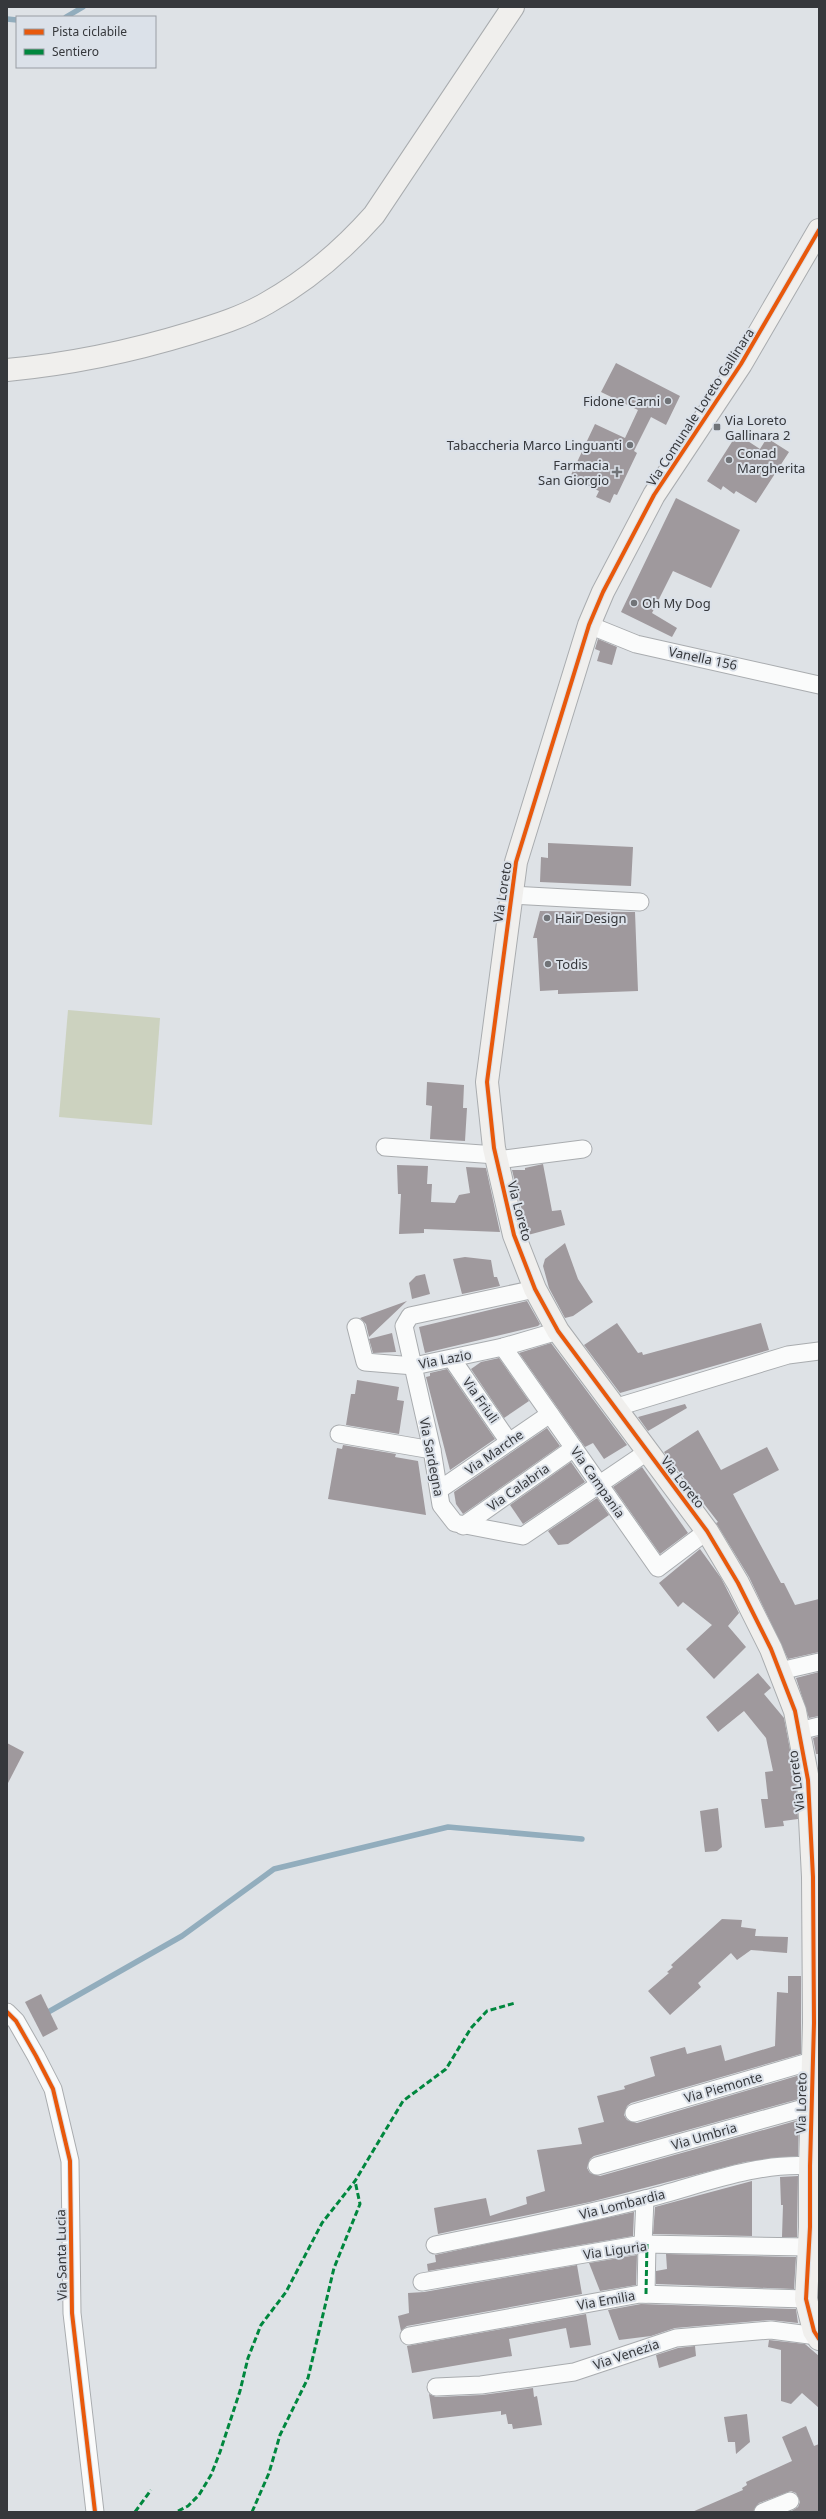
<svg xmlns="http://www.w3.org/2000/svg" width="826" height="2519" font-family="'Noto Sans',sans-serif">
<rect width="100%" height="100%" fill="#dee2e6"/>
<polygon fill="#ccd2bf" points="68,1010 160,1018 152,1125 59,1117"/>
<g fill="none" stroke-linecap="round" stroke-linejoin="round">
<g stroke="#92adbd" stroke-width="5.5">
<polyline points="66,17 83,7"/>
<polyline points="7,19 17,20"/>
<polyline points="43,2015 182,1936 274,1869 448,1827 582,1839"/>
</g>
</g>
<g fill="#9f999d">
<polygon points="616,363 680,396 666,425 651,417 634,451 637,453 617,495 614,494 610,503 596,497 599,491 570,477 595,424 625,438 638,410 601,392"/>
<polygon points="737,434 760,449 767,438 789,452 756,503 736,491 734,494 723,486 721,490 707,481"/>
<polygon points="676,498 740,530 711,588 673,571 652,613 677,628 672,637 621,612"/>
<polygon points="598,639 617,647 612,665 597,661 600,651 595,649"/>
<polygon points="548,843 633,847 631,886 540,882 541,857 548,858"/>
<polygon points="540,911 635,912 638,991 558,994 558,990 540,991 537,938 533,938"/>
<polygon points="427,1082 464,1085 463,1108 467,1108 465,1141 430,1139 432,1106 426,1105"/>
<polygon points="543,1164 552,1211 561,1210 565,1225 528,1235 512,1170 525,1170 525,1168"/>
<polygon points="397,1165 428,1166 427,1184 432,1184 431,1202 455,1203 459,1195 470,1193 466,1167 486,1168 500,1232 424,1229 424,1233 399,1234 401,1194 398,1194"/>
<polygon points="565,1243 578,1279 593,1302 573,1316 565,1318 549,1288 543,1266 545,1259"/>
<polygon points="465,1257 491,1260 494,1277 497,1277 500,1286 462,1294 453,1259"/>
<polygon points="425,1274 430,1294 412,1299 409,1283 416,1276"/>
<polygon points="407,1301 369,1337 366,1324 360,1318"/>
<polygon points="527,1301 540,1324 538,1326 425,1353 419,1327"/>
<polygon points="617,1323 638,1353 642,1352 643,1355 761,1323 769,1350 620,1393 584,1345"/>
<polygon points="392,1333 396,1352 373,1353 369,1339"/>
<polygon points="551,1343 627,1445 604,1459 593,1443 585,1447 519,1353"/>
<polygon points="499,1358 529,1401 504,1418 471,1369 481,1362"/>
<polygon points="447,1369 495,1439 450,1470 426,1377 430,1376 430,1373"/>
<polygon points="357,1380 399,1387 397,1400 404,1401 399,1434 346,1425 351,1394 355,1394"/>
<polygon points="685,1404 687,1408 648,1431 638,1417"/>
<polygon points="547,1428 560,1446 463,1514 456,1504 454,1492"/>
<polygon points="698,1430 721,1470 767,1447 779,1470 733,1494 781,1583 784,1583 795,1605 819,1599 819,1652 788,1659 749,1577 716,1523 718,1522 664,1452"/>
<polygon points="343,1445 396,1454 395,1457 418,1461 426,1515 328,1499 337,1448 342,1449"/>
<polygon points="571,1462 585,1482 523,1524 510,1505"/>
<polygon points="642,1467 688,1533 660,1554 613,1487"/>
<polygon points="597,1498 609,1515 568,1544 558,1545 548,1531"/>
<polygon points="700,1549 721,1578 739,1613 728,1626 746,1647 714,1679 686,1649 712,1625 683,1602 678,1607 659,1583"/>
<polygon points="819,1672 819,1716 809,1718 796,1678"/>
<polygon points="758,1673 771,1688 764,1694 784,1718 796,1781 798,1819 783,1821 784,1826 765,1828 761,1799 768,1799 765,1772 773,1771 766,1738 744,1711 718,1732 706,1717"/>
<polygon points="819,1736 819,1754 816,1754 813,1738"/>
<polygon points="7,1743 24,1752 7,1785"/>
<polygon points="718,1808 722,1847 717,1851 705,1852 700,1811"/>
<polygon points="722,1919 742,1920 741,1927 756,1929 755,1936 788,1937 787,1953 751,1950 737,1960 731,1953 698,1983 701,1987 670,2015 648,1991 669,1973 667,1972 673,1967 671,1965"/>
<polygon points="788,1976 801,1976 801,2054 631,2103 627,2106 624,2115 627,2120 637,2123 800,2075 799,2099 594,2156 590,2159 587,2168 590,2173 600,2176 799,2120 798,2156 745,2162 590,2202 438,2234 434,2208 486,2198 490,2216 527,2204 526,2197 545,2191 537,2150 582,2144 578,2128 604,2122 597,2096 625,2089 624,2086 655,2076 650,2057 685,2047 687,2054 721,2045 725,2061 775,2046 777,1992 788,1993"/>
<polygon points="41,1994 58,2029 43,2037 25,2002"/>
<polygon points="798,2176 797,2237 782,2237 783,2205 781,2205 780,2177"/>
<polygon points="752,2181 752,2236 653,2234 655,2207"/>
<polygon points="634,2212 633,2236 428,2271 427,2264 436,2262 435,2255"/>
<polygon points="666,2254 796,2257 794,2289 656,2284 656,2271 667,2269"/>
<polygon points="637,2255 636,2285 600,2291 589,2263"/>
<polygon points="577,2265 582,2294 407,2326 401,2331 398,2316 409,2313 408,2293 424,2292"/>
<polygon points="641,2304 796,2309 798,2323 770,2320 675,2328 651,2336 619,2340 608,2310"/>
<polygon points="586,2314 591,2345 570,2348 566,2328 509,2339 512,2356 412,2373 407,2346"/>
<polygon points="769,2340 805,2344 819,2356 819,2408 802,2393 791,2404 781,2401 781,2350 768,2347"/>
<polygon points="695,2346 696,2356 659,2368 656,2355 678,2348"/>
<polygon points="533,2388 534,2397 537,2396 542,2425 513,2429 512,2424 508,2424 506,2414 501,2415 501,2411 433,2419 429,2394 436,2397 482,2395"/>
<polygon points="747,2414 750,2442 736,2454 735,2442 728,2442 724,2417"/>
<polygon points="806,2426 814,2446 819,2444 819,2512 790,2512 798,2507 800,2502 796,2493 791,2491 759,2503 753,2512 692,2512 743,2490 742,2488 747,2485 746,2482 792,2461 782,2437"/>
</g>
<g fill="none" stroke-linecap="round" stroke-linejoin="round">
<g stroke="#a9acaf" stroke-width="19">
<g id="street">
<polyline points="589,625 636,644 819,685"/>
<polyline points="511,895 640,902"/>
<polyline points="385,1147 496,1155"/>
<polyline points="497,1160 583,1149"/>
<polyline points="535,1289 410,1316 404,1326 432,1450 441,1505 455,1523 523,1536 647,1452"/>
<polyline points="356,1327 365,1362 414,1366 503,1347 558,1331"/>
<polyline points="503,1347 658,1568 707,1531"/>
<polyline points="452,1359 509,1442"/>
<polyline points="614,1408 788,1355 819,1351"/>
<polyline points="339,1434 432,1450"/>
<polyline points="439,1490 550,1414"/>
<polyline points="463,1526 574,1448"/>
<polyline points="780,1671 819,1662"/>
<polyline points="799,1731 819,1726"/>
<polyline points="7,2012 16,2021 36,2056 53,2089 70,2161 72,2313 95,2512"/>
<polyline points="634,2113 812,2061 819,2061"/>
<polyline points="597,2166 811,2106"/>
<polyline points="643,2244 645,2199"/>
<path d="M435 2245C505 2231 575 2217 645 2199 698 2186 754 2162 810 2166"/>
<polyline points="422,2282 643,2244 809,2247"/>
<polyline points="646,2294 647,2244"/>
<polyline points="409,2336 640,2294 806,2299"/>
<polyline points="436,2387 481,2385 574,2372 676,2338 771,2330 817,2336"/>
<polyline points="763,2512 790,2501"/>
</g>
</g>
<g stroke="#a9acaf" stroke-width="24">
<g id="secondary">
<polyline points="819,230 741,364 654,495 603,592 589,625 516,862 487,1082 494,1148 514,1235 535,1289 558,1331 707,1531 738,1583 771,1649 795,1711 808,1780 813,1877 814,2023 810,2166 810,2227 806,2299 814,2331 819,2339"/>
<path d="M7 370C71 364 129 352 191 333 217 325 243 317 267 303 308 280 342 251 374 215L513 7"/>
</g>
</g>
<use href="#street" stroke="#fafbfb" stroke-width="17"/>
<use href="#secondary" stroke="#f0efed" stroke-width="22"/>
<g stroke="#00873e" stroke-width="3" stroke-dasharray="6 3" stroke-linecap="butt">
<polyline points="646,2294 647,2244"/>
<polyline points="178,2511 188,2506 199,2495 211,2475 220,2452 240,2391 248,2358 261,2325 286,2292 322,2223 355,2181 403,2101 446,2069 471,2028 487,2011 515,2003"/>
<polyline points="135,2512 151,2490"/>
<polyline points="252,2512 269,2473 280,2435 308,2378 334,2268 360,2204 355,2181"/>
</g>
<g stroke="#dbe1e9" stroke-width="6">
<g id="cycleway">
<polyline points="819,230 741,364 654,495 603,592 589,625 516,862 487,1082 494,1148 514,1235 535,1289 558,1331 707,1531 738,1583 771,1649 795,1711 808,1780 813,1877 814,2023 810,2166 810,2227 806,2299 814,2331 819,2339"/>
<polyline points="7,2012 16,2021 36,2056 53,2089 70,2161 72,2313 95,2512"/>
</g>
</g>
<use href="#cycleway" stroke="#e8590c" stroke-width="4"/>
</g>
<g fill="#717478" stroke="#dbe1e9" stroke-width="1.5">
<circle cx="668" cy="401" r="4"/>
<rect x="713" y="423" width="8" height="8" rx="2"/>
<circle cx="630" cy="445" r="4"/>
<circle cx="729" cy="460" r="4"/>
<path d="M615 466h4v4h4v4h-4v4h-4v-4h-4v-4h4z"/>
<circle cx="634" cy="603" r="4"/>
<circle cx="547" cy="918" r="4"/>
<circle cx="548" cy="964" r="4"/>
</g>
<g text-anchor="middle" stroke-width="4" stroke-linejoin="round" paint-order="stroke">
<g font-size="13" fill="#36383c" stroke="#dbe1e9" text-anchor="start">
<text x="660" y="406" text-anchor="end">Fidone Carni</text>
<text x="725" y="425">Via Loreto<tspan x="725" dy="15">Gallinara 2</tspan></text>
<text x="622" y="450" text-anchor="end">Tabaccheria Marco Linguanti</text>
<text x="737" y="458">Conad<tspan x="737" dy="15">Margherita</tspan></text>
<text x="609" y="470" text-anchor="end">Farmacia<tspan x="609" dy="15">San Giorgio</tspan></text>
<text x="642" y="608">Oh My Dog</text>
<text x="555" y="923">Hair Design</text>
<text x="556" y="969">Todis</text>
</g>
<g font-size="13" fill="#36383c" stroke="#dbe1e9">
<text transform="translate(700 407) rotate(-57)" y="5">Via Comunale Loreto Gallinara</text>
<text transform="translate(703 658) rotate(12)" y="5">Vanella 156</text>
<text transform="translate(502 892) rotate(-81)" y="5">Via Loreto</text>
<text transform="translate(520 1211) rotate(75)" y="5">Via Loreto</text>
<text transform="translate(445 1359) rotate(-11)" y="5">Via Lazio</text>
<text transform="translate(481 1400) rotate(55)" y="5">Via Friuli</text>
<text transform="translate(494 1452) rotate(-35)" y="5">Via Marche</text>
<text transform="translate(432 1457) rotate(79)" y="5">Via Sardegna</text>
<text transform="translate(598 1482) rotate(55)" y="5">Via Campania</text>
<text transform="translate(683 1482) rotate(52)" y="5">Via Loreto</text>
<text transform="translate(518 1487) rotate(-35)" y="5">Via Calabria</text>
<text transform="translate(796 1781) rotate(-97)" y="5">Via Loreto</text>
<text transform="translate(723 2087) rotate(-16)" y="5">Via Piemonte</text>
<text transform="translate(801 2103) rotate(-89)" y="5">Via Loreto</text>
<text transform="translate(704 2136) rotate(-16)" y="5">Via Umbria</text>
<text transform="translate(622 2204) rotate(-14)" y="5">Via Lombardia</text>
<text transform="translate(615 2250) rotate(-8)" y="5">Via Liguria</text>
<text transform="translate(61 2255) rotate(-91)" y="5">Via Santa Lucia</text>
<text transform="translate(606 2300) rotate(-10)" y="5">Via Emilia</text>
<text transform="translate(626 2354) rotate(-19)" y="5">Via Venezia</text>
</g>
</g>
<rect width="826" height="2519" fill="none" stroke="#36383c" stroke-width="16"/>
<rect x="16" y="16" width="140" height="52" fill="#dbe1e9" stroke="#999da4"/>
<rect x="24" y="29" width="20" height="6" fill="#e8590c" stroke="#999da4"/>
<text x="52" y="36" font-size="12" fill="#36383c">Pista ciclabile</text>
<rect x="24" y="49" width="20" height="6" fill="#00873e" stroke="#999da4"/>
<text x="52" y="56" font-size="12" fill="#36383c">Sentiero</text>
</svg>
